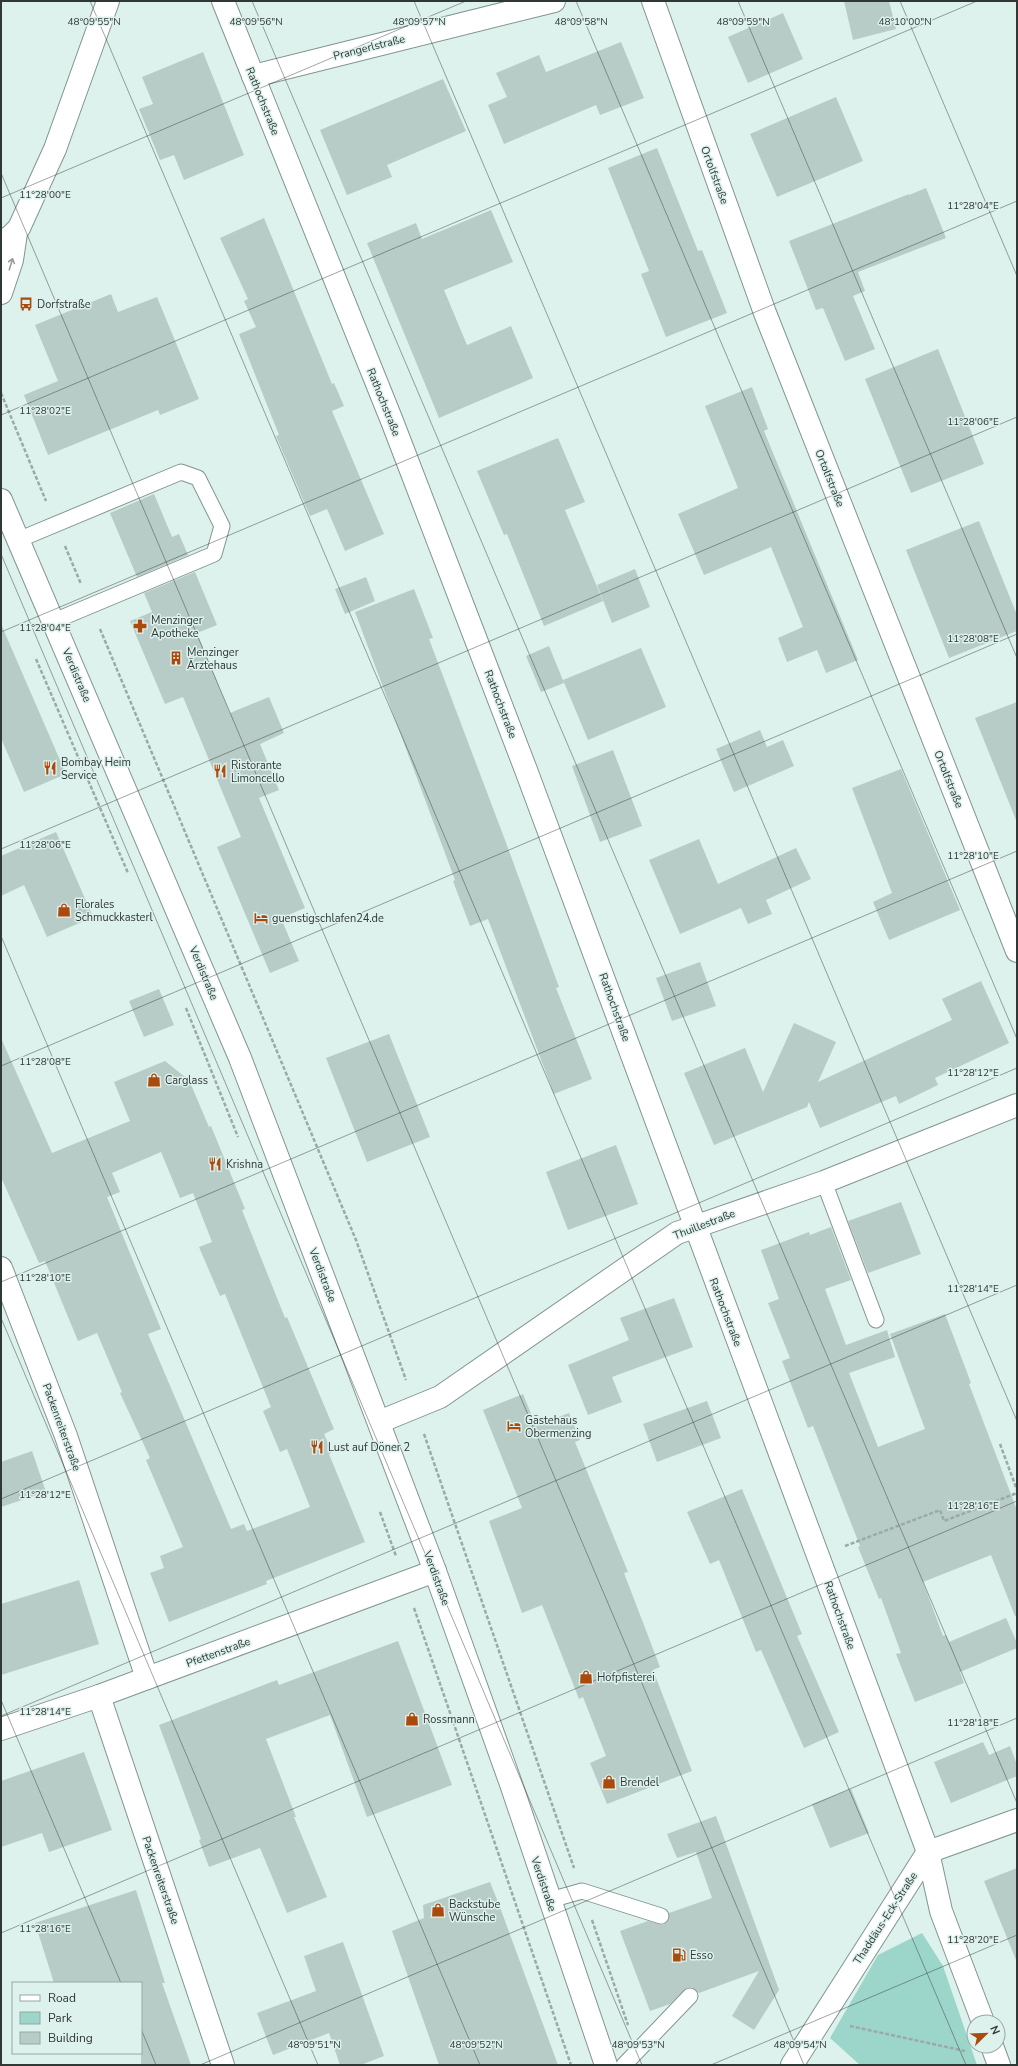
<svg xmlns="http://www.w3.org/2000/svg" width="1018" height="2066" font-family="'Nunito Sans',sans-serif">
<rect width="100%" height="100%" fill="#ddf1ed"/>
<polygon fill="#9cd5c9" points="922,1933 943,1966 977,2065 860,2065 830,2038 878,1955"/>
<g fill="#b8ccc7" fill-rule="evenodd">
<polygon points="844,1 889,1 896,29 853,40"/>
<polygon points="783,13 803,59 748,83 728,37"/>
<polygon points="621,42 644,98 600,115 596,105 504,144 488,105 507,97 496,73 539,55 546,72"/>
<polygon points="203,52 244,155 184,180 174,155 160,160 139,109 153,104 142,77"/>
<polygon points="443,79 466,131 387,165 392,177 347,195 320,130"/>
<polygon points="836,97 863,161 777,197 750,134"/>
<polygon points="657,148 698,251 702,250 727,313 666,337 641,274 649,271 608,168"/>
<polygon points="926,188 946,238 858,272 865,291 853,296 875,349 845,361 823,308 816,310 789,241 909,194 909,195"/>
<polygon points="491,210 513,262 444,290 467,345 511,326 533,378 439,418 367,243 416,223 422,239"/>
<polygon points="264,218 332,384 334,383 344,406 332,411 384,534 345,551 327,509 310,516 276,436 279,435 239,334 256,327 244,301 248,299 220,238"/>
<polygon points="111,294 118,312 157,297 199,399 160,415 158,410 48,455 24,395 58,381 35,325"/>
<polygon points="938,349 984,464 911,493 865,379"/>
<polygon points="752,387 768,429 764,431 858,660 826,673 817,650 787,662 778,638 803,627 771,547 704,575 678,514 738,488 705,406"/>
<polygon points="558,438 585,502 565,510 603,601 544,626 507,534 504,535 477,471"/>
<polygon points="154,494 172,537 179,534 188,555 137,577 110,513"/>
<polygon points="979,521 1017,615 1017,631 949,658 906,550"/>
<polygon points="635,569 650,607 612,623 597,585"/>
<polygon points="195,572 217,625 197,633 230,713 269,697 284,733 260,744 279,790 259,798 305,908 281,918 299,961 270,973 217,847 241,837 183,697 165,704 130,621 152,612 144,593"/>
<polygon points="366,577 375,601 345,614 335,589"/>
<polygon points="414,589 433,638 429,639 505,840 559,987 556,988 592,1079 554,1094 488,919 470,926 453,881 455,880 355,612"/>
<polygon points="1,624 66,774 24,792 1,738"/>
<polygon points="549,646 564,683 541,692 526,656"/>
<polygon points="641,648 666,707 588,740 563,680"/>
<polygon points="1017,702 1017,819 1016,820 975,718"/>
<polygon points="760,730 767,747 783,740 794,766 734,792 716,749"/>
<polygon points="613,750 642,826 600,842 572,766"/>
<polygon points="901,769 960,910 889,940 873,902 892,893 852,788"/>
<polygon points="56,832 93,917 47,937 24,885 1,896 1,856"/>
<polygon points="699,839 718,884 796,848 811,879 766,900 772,914 748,924 741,908 680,934 649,860"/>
<polygon points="700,962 716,1006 672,1021 656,978"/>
<polygon points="981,981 1009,1043 935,1078 938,1085 899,1104 896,1096 820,1128 809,1102 807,1107 714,1145 684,1073 745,1048 763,1092 794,1023 836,1042 818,1082 952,1020 942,999"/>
<polygon points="159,989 174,1025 144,1037 129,1001"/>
<polygon points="389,1034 430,1137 367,1162 326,1058"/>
<path d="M1 1038 52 1153 130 1121 114 1082 165 1061 189 1080 209 1127 211 1126 245 1209 242 1210 285 1318 287 1317 334 1429 324 1434 332 1452 329 1454 365 1542 266 1581 267 1584 169 1622 150 1573 164 1568 160 1556 183 1547 146 1460 150 1458 120 1393 122 1392 97 1333 78 1341 45 1261 39 1263 1 1177ZM161 1152 180 1198 193 1193 212 1242 199 1247 220 1296 225 1294 271 1407 263 1411 280 1452 287 1449 310 1507 247 1531 244 1524 231 1529 148 1334 161 1329 107 1197 120 1192 112 1173Z"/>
<polygon points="616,1145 638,1204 568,1230 546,1172"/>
<polygon points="901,1202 921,1254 868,1273 848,1221"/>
<polygon points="831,1227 851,1280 825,1289 846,1345 887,1330 895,1357 849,1373 878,1447 925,1429 890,1334 945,1314 971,1383 969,1384 1017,1510 1017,1616 1015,1616 991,1555 923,1582 943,1636 946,1635 949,1642 1006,1618 1017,1643 1017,1648 960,1672 964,1683 915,1702 896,1654 901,1653 881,1598 879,1599 858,1547 860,1546 813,1426 808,1428 782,1361 790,1358 768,1303 779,1299 761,1250 809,1232 810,1235"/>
<polygon points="674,1298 693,1347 612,1377 622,1402 588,1415 568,1365 629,1340 620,1318"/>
<polygon points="523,1394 536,1426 569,1413 580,1440 575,1442 628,1572 624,1573 660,1667 653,1670 692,1771 607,1804 590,1763 606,1756 583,1697 579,1699 542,1605 522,1613 489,1521 522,1508 483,1410"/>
<polygon points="707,1401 721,1438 657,1462 643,1424"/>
<polygon points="32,1451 46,1492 1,1507 1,1462"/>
<polygon points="742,1489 802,1634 797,1636 839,1732 804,1748 761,1650 756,1652 719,1560 710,1564 687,1512"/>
<polygon points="79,1580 99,1644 1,1675 1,1604"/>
<polygon points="398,1641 452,1785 367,1817 330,1715 266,1739 296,1817 294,1817 327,1897 287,1913 260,1848 209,1867 199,1840 201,1839 159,1725 277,1680 279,1685"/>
<polygon points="983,1742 989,1755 1010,1746 1017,1765 1017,1776 951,1803 934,1762"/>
<polygon points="84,1752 112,1830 49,1852 42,1833 1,1847 1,1781"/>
<polygon points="851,1789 869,1833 830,1848 812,1804"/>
<polygon points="716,1816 779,1990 754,2030 732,2016 759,1971 699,1993 692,1987 687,1988 670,2004 650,2011 620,1931 648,1921 663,1925 669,1919 669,1913 712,1898 696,1852 677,1858 667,1834"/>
<polygon points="1017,1868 1017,1960 1016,1960 984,1881"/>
<polygon points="490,1882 498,1902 558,2065 439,2065 392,1931 424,1918 423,1905"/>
<polygon points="136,1890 165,1983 162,1983 191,2065 141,2065 141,1983 54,1983 35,1923"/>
<polygon points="343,1942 384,2056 361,2065 340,2065 329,2033 273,2055 257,2013 316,1991 304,1956"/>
</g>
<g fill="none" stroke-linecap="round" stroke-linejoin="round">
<g stroke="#829590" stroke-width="17">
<g id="service">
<polyline points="18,540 181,472 198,478 222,526 214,554 54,621"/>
<polyline points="824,1182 876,1320"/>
<polyline points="550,1900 582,1891 661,1916"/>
<polyline points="624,2065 690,1996"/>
</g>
</g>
<g stroke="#829590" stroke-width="24">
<g id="minor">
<polyline points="223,1 392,421 526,770 928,1852 941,1911 983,2022"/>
<polyline points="653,1 765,313 1017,951"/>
<polyline points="253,76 554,1"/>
<polyline points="1,241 10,237 19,228 55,149 108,1"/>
<polyline points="1,293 12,260 16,233"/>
<polyline points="1,1268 66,1436 147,1678"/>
<polyline points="379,1422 440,1397 677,1233 824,1182 1017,1105"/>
<polyline points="99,1696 223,2065"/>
<polyline points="1,1729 99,1696 435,1571"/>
<polyline points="992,2046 999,2065"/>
<polyline points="792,2065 928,1852 1017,1820"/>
</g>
</g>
<g stroke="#829590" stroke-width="24">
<polyline id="primary" points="1,500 240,1058 435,1571 511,1784 606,2065"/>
</g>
<g stroke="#9baaa7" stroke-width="2.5" stroke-dasharray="4 2" stroke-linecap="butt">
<polyline points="1,393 46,501"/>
<polyline points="65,546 81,584"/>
<polyline points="100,629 356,1240 406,1380"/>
<polyline points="36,659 128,873"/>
<polyline points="186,1008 238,1137"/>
<polyline points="424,1434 574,1868"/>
<polyline points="1000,1444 1017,1490"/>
<polyline points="380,1512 396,1556"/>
<polyline points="845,1546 940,1510 944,1521 1017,1493"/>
<polyline points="414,1608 571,2065"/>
<polyline points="592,1920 628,2025"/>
<polyline points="850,2026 965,2051"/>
</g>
<use href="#service" stroke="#fff" stroke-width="15"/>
<use href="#minor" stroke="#fff" stroke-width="22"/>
<use href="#primary" stroke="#fff" stroke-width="22"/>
</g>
<defs><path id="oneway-shaft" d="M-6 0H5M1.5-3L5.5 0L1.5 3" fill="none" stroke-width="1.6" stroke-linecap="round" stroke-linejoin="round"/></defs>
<use stroke="#989c9a" href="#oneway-shaft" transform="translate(11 264) rotate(-73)"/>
<path fill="none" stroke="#303836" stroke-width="1" stroke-opacity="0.45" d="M90 1 966 2065M252 1 1017 1803M414 1 1017 1421M576 1 1017 1039M738 1 1017 658M900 1 1017 276M1 173 804 2065M1 198 466 1M1 415 977 1M1 554 642 2065M1 632 1017 201M1 849 1017 417M1 936 480 2065M1 1066 1017 634M1 1282 1017 851M1 1318 318 2065M1 1499 1017 1068M1 1700 121 1983M1 1716 1017 1285M1 1933 1017 1501M141 2029 156 2065M200 2065 1017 1718M711 2065 1017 1935"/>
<defs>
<g id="bus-bare" transform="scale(1.08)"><path d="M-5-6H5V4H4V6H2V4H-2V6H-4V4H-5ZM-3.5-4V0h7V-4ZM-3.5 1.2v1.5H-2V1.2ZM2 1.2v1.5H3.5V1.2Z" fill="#ac4a0e" stroke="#ddf1ed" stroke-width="2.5" paint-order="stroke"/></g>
<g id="pharmacy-bare" transform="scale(1.08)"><path d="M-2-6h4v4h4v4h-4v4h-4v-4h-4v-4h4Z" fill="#ac4a0e" stroke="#ddf1ed" stroke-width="2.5" paint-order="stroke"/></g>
<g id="building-bare" transform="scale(1.08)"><path d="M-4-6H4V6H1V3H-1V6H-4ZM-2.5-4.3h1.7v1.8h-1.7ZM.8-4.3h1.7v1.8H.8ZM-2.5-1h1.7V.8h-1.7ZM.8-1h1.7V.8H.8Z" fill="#ac4a0e" stroke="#ddf1ed" stroke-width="2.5" paint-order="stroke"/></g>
<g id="restaurant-bare" transform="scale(1.08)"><path d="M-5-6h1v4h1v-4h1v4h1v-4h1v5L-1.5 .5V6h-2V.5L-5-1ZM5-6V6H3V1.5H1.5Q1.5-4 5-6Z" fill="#ac4a0e" stroke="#ddf1ed" stroke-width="2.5" paint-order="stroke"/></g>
<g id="shop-bare" transform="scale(1.08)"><path d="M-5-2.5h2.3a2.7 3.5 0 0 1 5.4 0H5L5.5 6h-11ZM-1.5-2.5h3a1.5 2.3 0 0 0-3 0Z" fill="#ac4a0e" stroke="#ddf1ed" stroke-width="2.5" paint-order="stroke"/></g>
<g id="hotel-bare" transform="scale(1.08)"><path d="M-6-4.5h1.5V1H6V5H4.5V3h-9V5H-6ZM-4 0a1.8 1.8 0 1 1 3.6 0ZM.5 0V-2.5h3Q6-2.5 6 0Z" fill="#ac4a0e" stroke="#ddf1ed" stroke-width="2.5" paint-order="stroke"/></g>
<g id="fuel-bare" transform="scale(1.08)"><path d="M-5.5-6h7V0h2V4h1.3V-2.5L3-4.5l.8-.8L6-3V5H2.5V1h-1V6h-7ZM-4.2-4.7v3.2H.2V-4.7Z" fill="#ac4a0e" stroke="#ddf1ed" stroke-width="2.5" paint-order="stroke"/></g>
</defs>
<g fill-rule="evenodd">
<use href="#bus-bare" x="26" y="304"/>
<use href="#pharmacy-bare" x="140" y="626"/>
<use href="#building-bare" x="176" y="658"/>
<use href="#restaurant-bare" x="50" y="768"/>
<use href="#restaurant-bare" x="220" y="771"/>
<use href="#shop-bare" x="64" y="910"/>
<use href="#hotel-bare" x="261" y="918"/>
<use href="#shop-bare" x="154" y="1080"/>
<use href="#restaurant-bare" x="215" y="1164"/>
<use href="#hotel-bare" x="514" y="1426"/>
<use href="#restaurant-bare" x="317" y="1447"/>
<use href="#shop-bare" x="586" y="1677"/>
<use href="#shop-bare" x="412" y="1719"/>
<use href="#shop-bare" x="609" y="1782"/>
<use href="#shop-bare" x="438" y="1910"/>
<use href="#fuel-bare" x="679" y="1955"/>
</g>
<g text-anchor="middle" stroke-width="3" stroke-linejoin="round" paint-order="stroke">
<g font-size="11" fill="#303836" stroke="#ddf1ed">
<text transform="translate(369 47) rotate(-14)" y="4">Prangerlstraße</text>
<text transform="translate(263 101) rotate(68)" y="4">Rathochstraße</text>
<text transform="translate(715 175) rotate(70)" y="4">Ortolfstraße</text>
<text transform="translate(384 402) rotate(68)" y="4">Rathochstraße</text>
<text transform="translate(830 478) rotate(68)" y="4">Ortolfstraße</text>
<text transform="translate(77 675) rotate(67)" y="4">Verdistraße</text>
<text transform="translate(501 704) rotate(69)" y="4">Rathochstraße</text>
<text transform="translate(949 779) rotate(68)" y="4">Ortolfstraße</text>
<text transform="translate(204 973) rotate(67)" y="4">Verdistraße</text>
<text transform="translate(615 1007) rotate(70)" y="4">Rathochstraße</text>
<text transform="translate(704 1224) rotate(-21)" y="4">Thuillestraße</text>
<text transform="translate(323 1275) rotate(69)" y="4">Verdistraße</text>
<text transform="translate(726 1312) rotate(69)" y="4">Rathochstraße</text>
<text transform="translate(62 1427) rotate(70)" y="4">Packenreiterstraße</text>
<text transform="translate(437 1578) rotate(70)" y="4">Verdistraße</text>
<text transform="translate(840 1615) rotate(70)" y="4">Rathochstraße</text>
<text transform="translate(218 1652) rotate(-20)" y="4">Pfettenstraße</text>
<text transform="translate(161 1880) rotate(71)" y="4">Packenreiterstraße</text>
<text transform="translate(544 1884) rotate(71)" y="4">Verdistraße</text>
<text transform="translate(885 1918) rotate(-57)" y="4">Thaddäus-Eck-Straße</text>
</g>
<g font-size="11" fill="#303836" stroke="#ddf1ed" text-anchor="start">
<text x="37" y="308">Dorfstraße</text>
<text x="151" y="624">Menzinger<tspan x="151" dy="13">Apotheke</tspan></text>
<text x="187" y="656">Menzinger<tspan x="187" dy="13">Ärztehaus</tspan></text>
<text x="61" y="766">Bombay Heim<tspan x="61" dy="13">Service</tspan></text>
<text x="231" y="769">Ristorante<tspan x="231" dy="13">Limoncello</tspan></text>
<text x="75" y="908">Florales<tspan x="75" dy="13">Schmuckkasterl</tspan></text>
<text x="272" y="922">guenstigschlafen24.de</text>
<text x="165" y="1084">Carglass</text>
<text x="226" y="1168">Krishna</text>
<text x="525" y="1424">Gästehaus<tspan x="525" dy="13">Obermenzing</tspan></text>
<text x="328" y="1451">Lust auf Döner 2</text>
<text x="597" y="1681">Hofpfisterei</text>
<text x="423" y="1723">Rossmann</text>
<text x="620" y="1786">Brendel</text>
<text x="449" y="1908">Backstube<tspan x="449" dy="13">Wünsche</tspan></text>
<text x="690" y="1959">Esso</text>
</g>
</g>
<g font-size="10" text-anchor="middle" fill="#303836" stroke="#ddf1ed" stroke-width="3" stroke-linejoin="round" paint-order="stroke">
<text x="94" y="25">48°09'55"N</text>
<text x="256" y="25">48°09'56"N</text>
<text x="419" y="25">48°09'57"N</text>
<text x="581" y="25">48°09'58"N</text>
<text x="743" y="25">48°09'59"N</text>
<text x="905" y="25">48°10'00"N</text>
<text x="45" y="198">11°28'00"E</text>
<text x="973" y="209">11°28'04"E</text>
<text x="45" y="414">11°28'02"E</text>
<text x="973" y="425">11°28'06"E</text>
<text x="45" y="631">11°28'04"E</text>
<text x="973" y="642">11°28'08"E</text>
<text x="45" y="848">11°28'06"E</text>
<text x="973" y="859">11°28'10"E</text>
<text x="45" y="1065">11°28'08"E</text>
<text x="973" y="1076">11°28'12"E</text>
<text x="45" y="1281">11°28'10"E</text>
<text x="973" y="1292">11°28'14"E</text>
<text x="45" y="1498">11°28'12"E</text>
<text x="973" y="1509">11°28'16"E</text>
<text x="45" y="1715">11°28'14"E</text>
<text x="973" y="1726">11°28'18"E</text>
<text x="45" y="1932">11°28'16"E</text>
<text x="973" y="1943">11°28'20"E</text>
<text x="314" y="2048">48°09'51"N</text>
<text x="476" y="2048">48°09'52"N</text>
<text x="638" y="2048">48°09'53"N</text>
<text x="800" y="2048">48°09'54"N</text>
</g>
<rect width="1018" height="2066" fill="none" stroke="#303836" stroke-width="4"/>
<rect x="12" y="1982" width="130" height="72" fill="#ddf1ed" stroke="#98a7a4"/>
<rect x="20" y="1995" width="20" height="6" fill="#ffffff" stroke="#98a7a4"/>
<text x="48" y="2002" font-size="12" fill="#303836">Road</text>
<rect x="20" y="2012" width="20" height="12" fill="#9cd5c9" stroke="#98a7a4"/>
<text x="48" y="2022" font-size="12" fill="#303836">Park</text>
<rect x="20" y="2032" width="20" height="12" fill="#b8ccc7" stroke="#98a7a4"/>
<text x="48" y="2042" font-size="12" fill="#303836">Building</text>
<g transform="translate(986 2034) rotate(67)"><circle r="19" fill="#ddf1ed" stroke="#98a7a4"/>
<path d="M0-3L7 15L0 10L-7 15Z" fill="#ac4a0e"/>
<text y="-6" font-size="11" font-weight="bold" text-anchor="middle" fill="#303836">N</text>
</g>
</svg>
